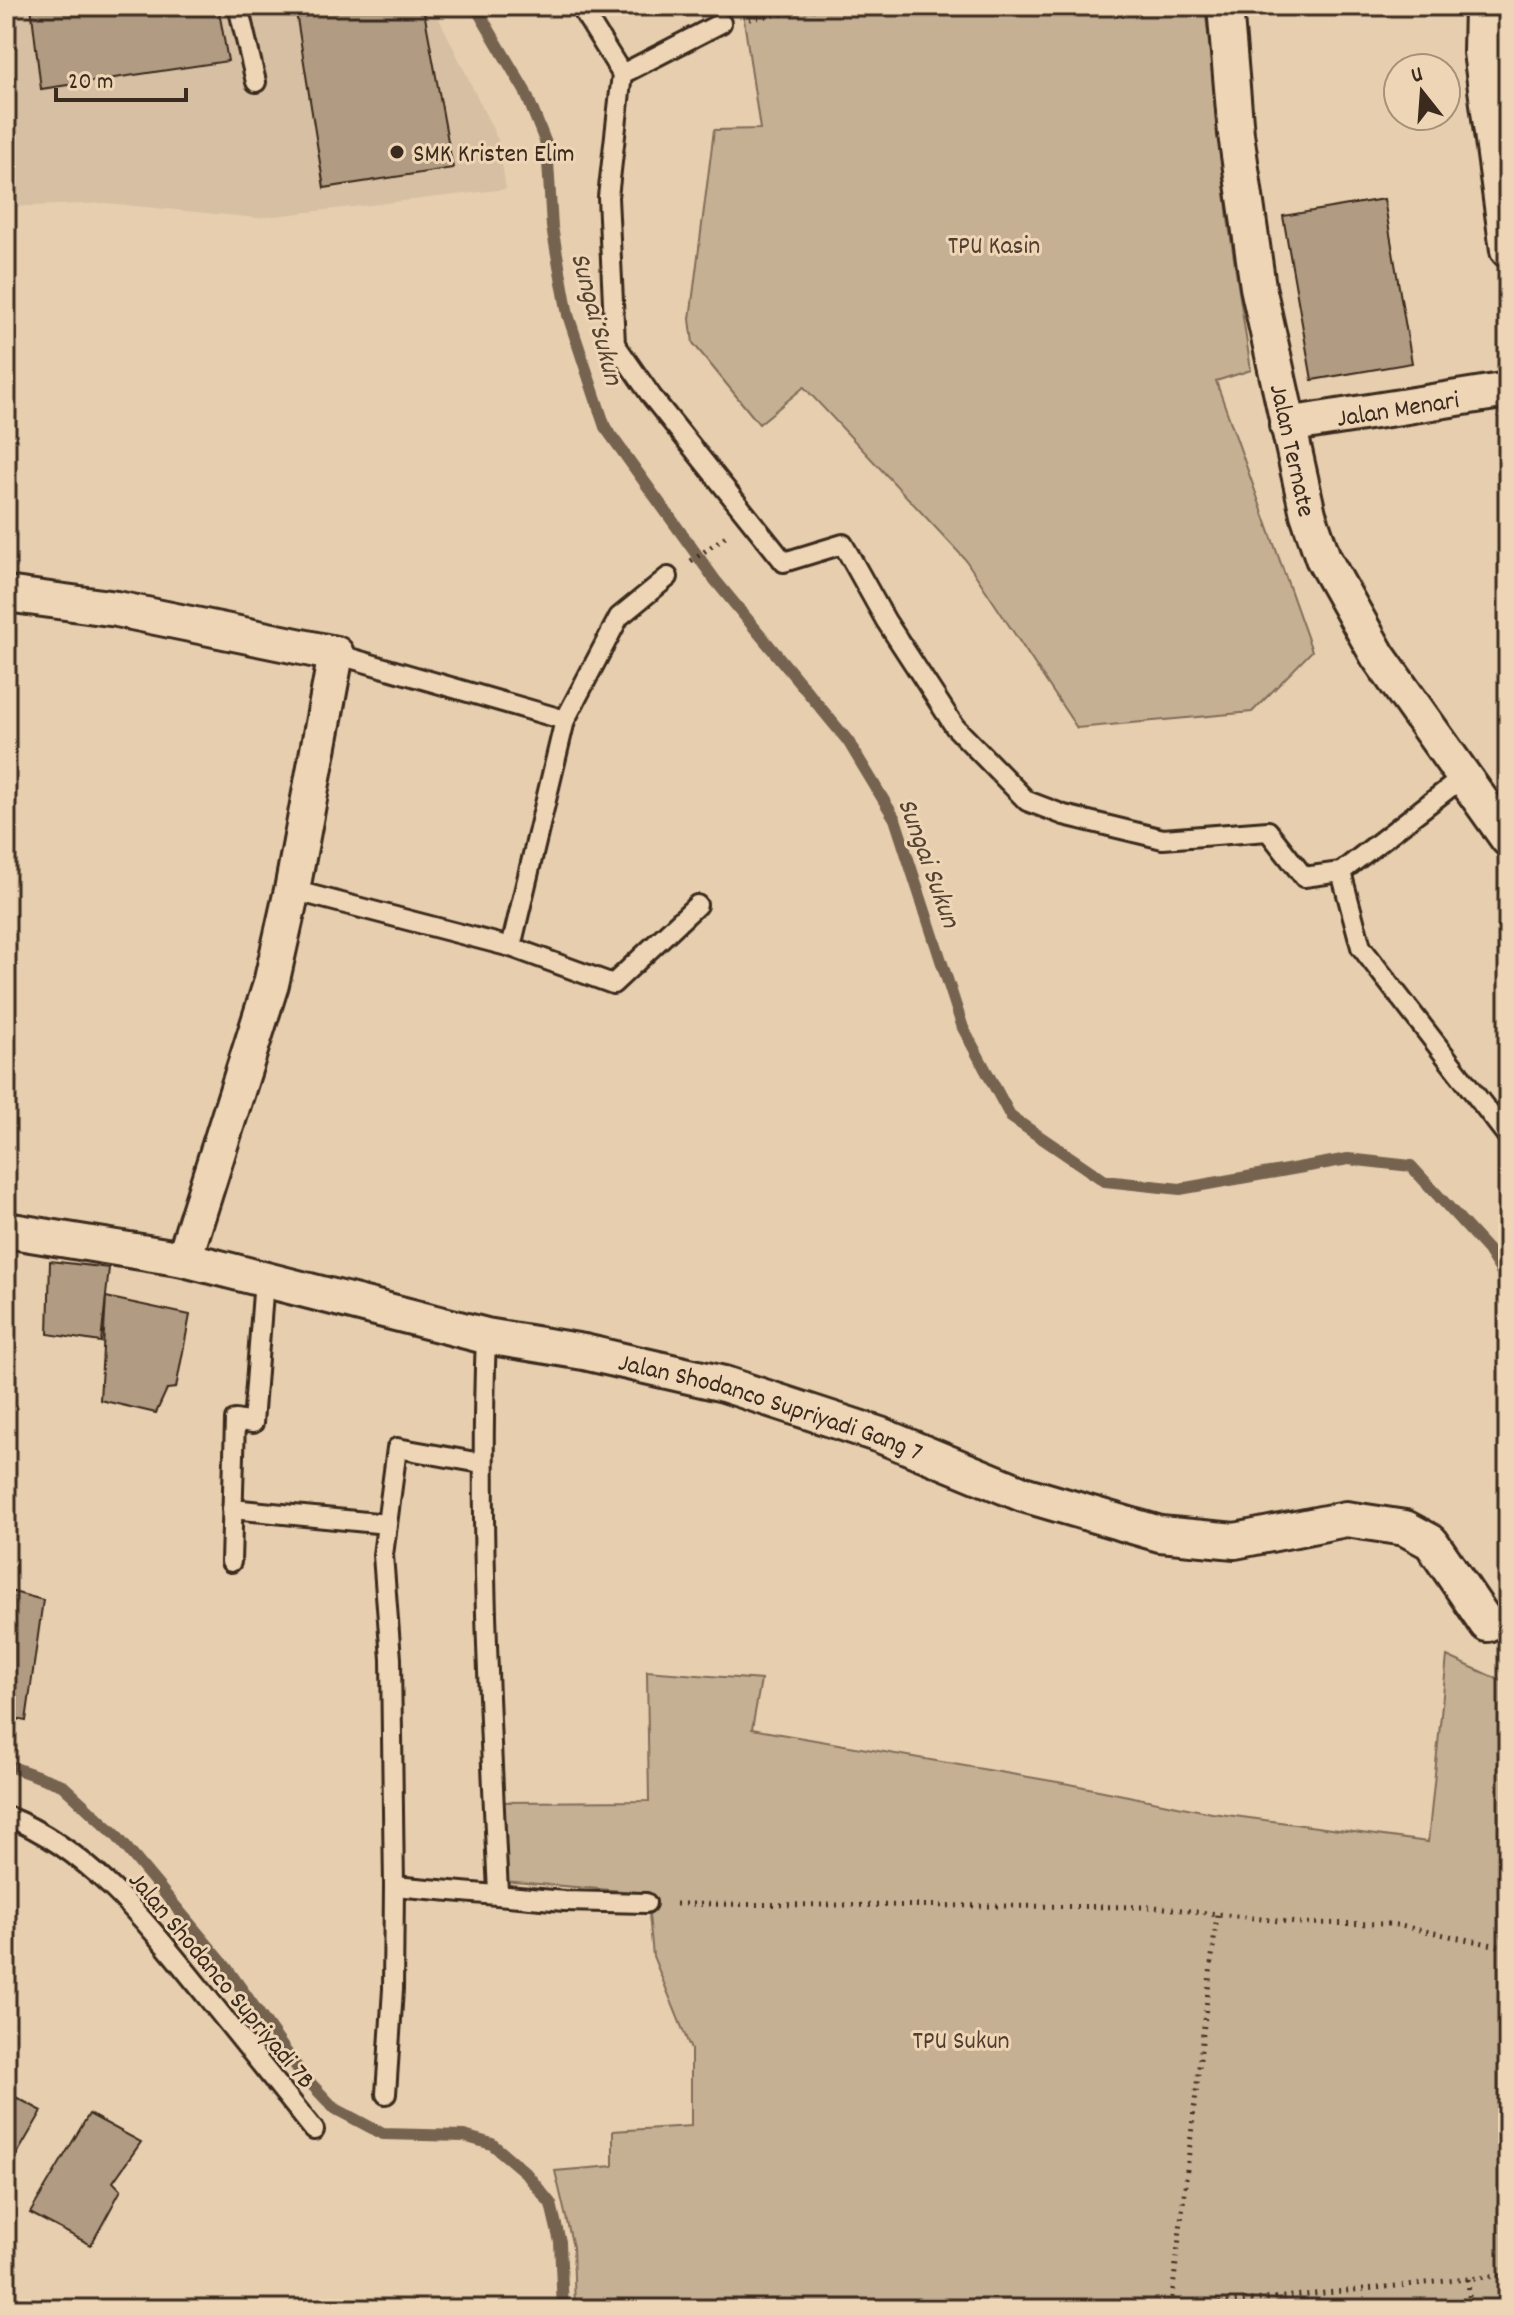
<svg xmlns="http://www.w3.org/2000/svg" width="1514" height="2315" font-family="Dekko,sans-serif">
<rect width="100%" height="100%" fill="#e6ceaf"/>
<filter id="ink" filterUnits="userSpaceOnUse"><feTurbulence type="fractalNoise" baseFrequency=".0125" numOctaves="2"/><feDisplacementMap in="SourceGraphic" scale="16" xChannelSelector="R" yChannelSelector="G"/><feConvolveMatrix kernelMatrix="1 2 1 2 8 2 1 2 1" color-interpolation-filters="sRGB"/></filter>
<g filter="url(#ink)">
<polygon fill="#d6bfa2" points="6,6 433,6 498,140 506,189 257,218 106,203 6,207"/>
<g fill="#c6b094" stroke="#806d59" stroke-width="2">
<polygon points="742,6 1205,6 1228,219 1251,370 1216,381 1312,651 1252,712 1077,728 965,559 804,387 759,424 693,343 690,319 714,130 760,129"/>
<polygon points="1447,1656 1508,1684 1508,2309 575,2309 573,2247 555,2171 613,2166 613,2131 691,2126 691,2050 653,1956 647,1893 503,1881 499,1802 649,1801 647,1671 761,1680 752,1729 1069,1784 1212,1813 1428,1842"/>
</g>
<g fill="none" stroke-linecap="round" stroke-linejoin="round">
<g stroke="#766350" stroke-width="12">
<polyline points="475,6 525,91 547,146 552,227 568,315 605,427 715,580 848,741 895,819 963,1028 1011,1117 1105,1181 1180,1189 1348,1159 1411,1166 1488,1250 1508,1282"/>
<polyline points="6,1765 62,1785 115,1834 226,1967 301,2073 334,2108 383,2134 464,2136 492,2144 525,2172 551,2204 560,2242 563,2309"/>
</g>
</g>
<g fill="#b19b82" stroke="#3b2a1e" stroke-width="2">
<polygon points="31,6 218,6 228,61 41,89"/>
<polygon points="295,6 423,6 453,168 324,188"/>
<polygon points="1384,199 1412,363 1312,380 1283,216"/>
<polygon points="50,1261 109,1268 101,1342 48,1334"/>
<polygon points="106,1297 190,1315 176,1388 167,1389 156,1413 100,1400"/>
<polygon points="6,1590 43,1600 26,1721 6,1717"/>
<polygon points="6,2092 42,2111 6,2173"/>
<polygon points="89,2114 141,2142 113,2182 121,2190 91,2245 30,2213"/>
</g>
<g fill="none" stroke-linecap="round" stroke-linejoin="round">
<g stroke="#3b2a1e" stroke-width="24">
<g id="service">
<polyline points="238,6 256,82"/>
<polyline points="580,6 622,74"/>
<polyline points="721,23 622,74 608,197 615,344 652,397 784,562 843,544 886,621 955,727 1027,801 1064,815 1163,839 1268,831 1304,877 1341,872 1462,778"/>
<polyline points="336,654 565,720"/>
<polyline points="1341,872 1361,947 1508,1137"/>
<polyline points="292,890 511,947 613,984 697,905"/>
<polyline points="511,947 565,720 619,617 668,577"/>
<path d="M486 1336C479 1522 489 1707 498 1892"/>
<polyline points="232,1509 387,1524"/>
<polyline points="231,1562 235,1420 253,1423 264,1280"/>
<path d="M6 1816C92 1850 151 1928 207 1997 243 2042 279 2086 314 2130"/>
<polyline points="394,1886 564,1901 646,1903"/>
<polyline points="386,2094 393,1989 394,1886 391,1659 383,1555 397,1448 481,1463"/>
</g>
</g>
<g stroke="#3b2a1e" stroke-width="40">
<g id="minor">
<path id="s1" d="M1225 6 1236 134 1258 287 1308 514 1323 558 1378 656 1508 839"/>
<polyline points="1482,6 1481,52 1508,250"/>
<path id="s2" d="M1287 425 1508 390"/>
<polyline points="6,594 117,609 336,654 292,890 271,984 184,1259"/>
<path id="s3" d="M6 1230 184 1259 486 1336 584 1352 724 1384 880 1435 1023 1494 1160 1534 1235 1541 1346 1519 1405 1528 1431 1542 1487 1624"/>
</g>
</g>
<g stroke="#3b2a1e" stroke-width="5" stroke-dasharray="2 6" stroke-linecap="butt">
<polyline points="749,19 835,6"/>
<polyline points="691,561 726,536"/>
<polyline points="676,1904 1155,1907 1298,1923 1391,1924 1508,1948"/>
<polyline points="1468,2279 1470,2309"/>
<polyline points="1171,2306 1217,1914"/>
<polyline points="1171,2308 1508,2275"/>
</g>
<use href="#service" stroke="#edd5b5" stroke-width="18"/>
<use href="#minor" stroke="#edd5b5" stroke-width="34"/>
</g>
</g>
<circle fill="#3b2a1e" stroke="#edd5b5" stroke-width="3" cx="397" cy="152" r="8"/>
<g text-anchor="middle" stroke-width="6" stroke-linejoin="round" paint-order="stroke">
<g font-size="26" fill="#3b2a1e" stroke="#edd5b5" text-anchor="start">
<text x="413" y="161">SMK Kristen Elim</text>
</g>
<g font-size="26" fill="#503e30" stroke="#edd5b5">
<text x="994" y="253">TPU Kasin</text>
<text x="961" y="2048">TPU Sukun</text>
</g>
<g font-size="26" fill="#3b2a1e" stroke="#edd5b5">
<text dy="9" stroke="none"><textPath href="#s2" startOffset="112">Jalan Menari</textPath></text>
<text dy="9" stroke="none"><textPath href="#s1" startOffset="450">Jalan Ternate</textPath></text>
<text dy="9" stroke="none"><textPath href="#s3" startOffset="786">Jalan Shodanco Supriyadi Gang 7</textPath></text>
<text transform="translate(223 1979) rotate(50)" y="9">Jalan Shodanco Supriyadi 7B</text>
</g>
<g font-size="28" font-style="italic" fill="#544233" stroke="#edd5b5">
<text transform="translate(599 318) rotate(75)" y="10">Sungai Sukun</text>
<text transform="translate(931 862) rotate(70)" y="10">Sungai Sukun</text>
</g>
</g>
<rect width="1514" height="2315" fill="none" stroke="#edd5b5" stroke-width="32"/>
<rect x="16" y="16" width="1482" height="2283" fill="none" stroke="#3b2a1e" stroke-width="3" filter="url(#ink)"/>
<g transform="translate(1422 92) rotate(343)"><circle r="38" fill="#edd5b5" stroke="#a69179" stroke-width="2"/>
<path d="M0-6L14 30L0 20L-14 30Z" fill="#3b2a1e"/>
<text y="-12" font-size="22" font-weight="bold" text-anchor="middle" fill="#3b2a1e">U</text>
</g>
<path d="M56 88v12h130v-12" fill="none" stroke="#3b2a1e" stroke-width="4"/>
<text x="68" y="88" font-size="24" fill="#3b2a1e" stroke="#edd5b5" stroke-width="6" paint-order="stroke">20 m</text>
</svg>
